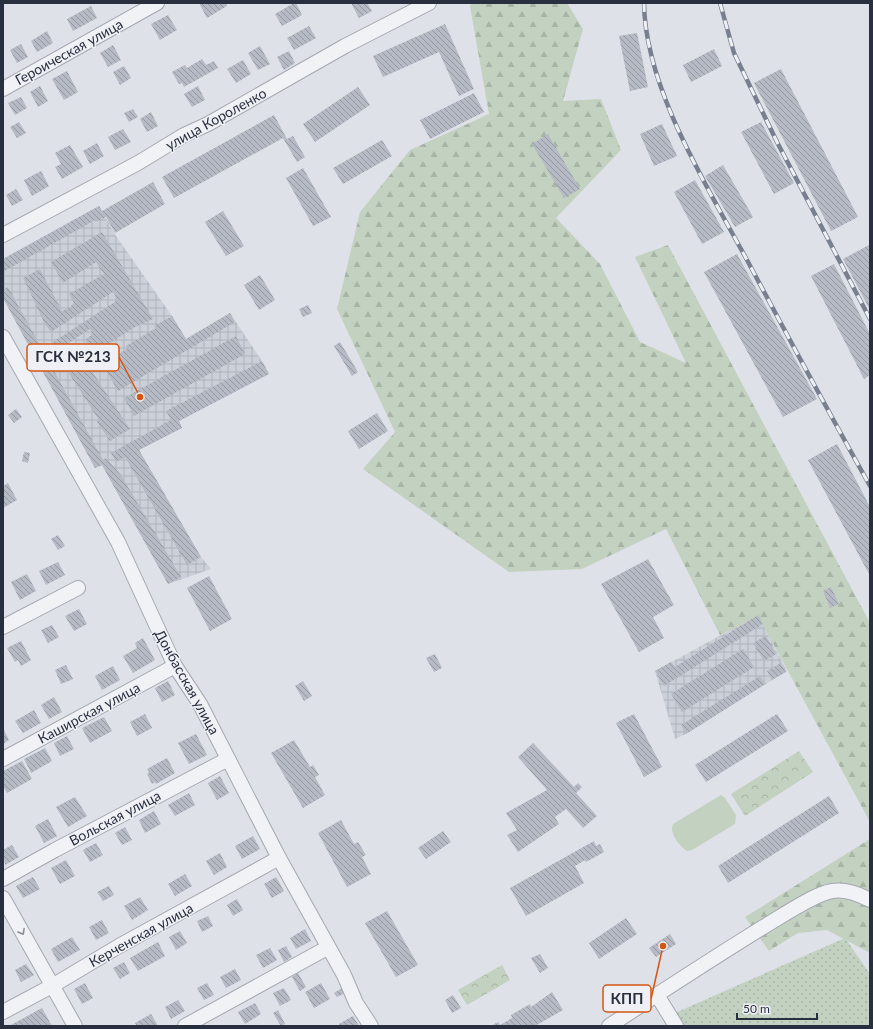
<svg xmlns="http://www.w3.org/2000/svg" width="873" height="1029" font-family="Lato,sans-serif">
<defs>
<pattern id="industrial-grid" width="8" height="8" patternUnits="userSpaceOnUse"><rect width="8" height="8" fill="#ccd0d9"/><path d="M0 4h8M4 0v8" fill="none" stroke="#afb3bb"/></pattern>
<pattern id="grass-dots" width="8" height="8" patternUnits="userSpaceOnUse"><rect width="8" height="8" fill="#c3d1c0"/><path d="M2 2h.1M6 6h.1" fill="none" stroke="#a8b4a6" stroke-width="1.8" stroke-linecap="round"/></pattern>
<pattern id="forest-firs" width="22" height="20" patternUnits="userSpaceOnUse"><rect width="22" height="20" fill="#c3d1c0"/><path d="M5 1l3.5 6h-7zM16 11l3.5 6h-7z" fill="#a8b4a6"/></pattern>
<pattern id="park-crowns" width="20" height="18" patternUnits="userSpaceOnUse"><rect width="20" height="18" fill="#c3d1c0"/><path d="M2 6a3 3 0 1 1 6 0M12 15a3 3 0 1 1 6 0" fill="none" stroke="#a8b4a6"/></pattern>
<pattern id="building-back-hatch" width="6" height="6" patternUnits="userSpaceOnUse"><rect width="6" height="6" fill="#b6bac4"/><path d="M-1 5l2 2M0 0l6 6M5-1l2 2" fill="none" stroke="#9498a1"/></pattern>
</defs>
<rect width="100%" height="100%" fill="#dee1e7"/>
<g fill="url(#industrial-grid)">
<polygon points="99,206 116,236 172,316 186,339 230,313 262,361 269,374 179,421 182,428 139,450 201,557 211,569 168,584 102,465 95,468 3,298 3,259"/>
<polygon points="758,615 787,671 686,734 675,739 655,671"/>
</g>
<polygon fill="url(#grass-dots)" points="845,938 870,974 870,1026 683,1026 675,1013"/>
<g fill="url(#forest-firs)">
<polygon points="472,3 567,3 583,29 563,101 601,99 621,150 556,218 600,264 640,342 686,363 635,257 668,245 870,623 870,822 758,616 720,635 666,529 582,569 509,572 363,469 395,432 337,309 360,212 410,150 489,114 470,6"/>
<polygon points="870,839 870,953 827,930 798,933 769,951 745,917"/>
</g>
<g fill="url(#park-crowns)">
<polygon points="799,751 813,772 745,816 731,794"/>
<polygon points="502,965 510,980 467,1005 458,990"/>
</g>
<path fill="#c3d1c0" d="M721 795 725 798 736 815 735 824 692 850 687 851C679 846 669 833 673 824Z"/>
<g fill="url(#building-back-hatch)">
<polygon points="199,3 226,3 227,6 207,18"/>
<polygon points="294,3 296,3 302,15 282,26 275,14"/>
<polygon points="351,3 367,3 372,11 359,18"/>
<polygon points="91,6 97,18 73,31 67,19"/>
<polygon points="168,15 177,30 160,40 151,24"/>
<polygon points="445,24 474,89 459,96 439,52 383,77 373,56"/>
<polygon points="309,26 316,38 294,50 287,38"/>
<polygon points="47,31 53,43 37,52 31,41"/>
<polygon points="637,33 648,87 630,91 619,36"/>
<polygon points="21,44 28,57 17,63 10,50"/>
<polygon points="113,45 121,60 108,67 100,53"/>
<polygon points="260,46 270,64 258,70 248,53"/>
<polygon points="714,49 722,66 691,82 683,65"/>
<polygon points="289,51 295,63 284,70 277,57"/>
<polygon points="202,59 206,65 214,61 218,68 184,87 182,83 179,84 172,72 185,65 187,68"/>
<polygon points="243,60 251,74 236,83 227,69"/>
<polygon points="124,66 131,78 120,85 113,72"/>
<polygon points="781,69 858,217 831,231 754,83"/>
<polygon points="67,71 78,92 64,100 52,79"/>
<polygon points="40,86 48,101 38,107 30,92"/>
<polygon points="198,86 205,100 192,107 184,94"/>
<polygon points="358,87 370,105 315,142 303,124"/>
<polygon points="474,93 484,112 430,139 420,120"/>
<polygon points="21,97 27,108 15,115 8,103"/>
<polygon points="133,109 138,117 129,122 124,113"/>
<polygon points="151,112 158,126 147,132 140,119"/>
<polygon points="274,115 287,139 293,136 305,157 297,162 283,138 174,198 162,177"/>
<polygon points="19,122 26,133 17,138 10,127"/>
<polygon points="761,122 794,183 774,194 741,132"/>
<polygon points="662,124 677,156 654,166 640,134"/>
<polygon points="123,129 131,142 115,150 108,137"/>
<polygon points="548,134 580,189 564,198 532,144"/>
<polygon points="382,140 392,156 343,184 333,168"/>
<polygon points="97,143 104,156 90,164 83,151"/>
<polygon points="70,145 83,167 62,179 55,167 61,164 55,153"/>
<polygon points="723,165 753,217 735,227 705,176"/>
<polygon points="303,168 331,217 313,226 286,178"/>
<polygon points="41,171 49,186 32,196 24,180"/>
<polygon points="695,180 724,232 702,244 674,192"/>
<polygon points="153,182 165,204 115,233 106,217 96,222 95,220 3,272 3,259 99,206 102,211"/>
<polygon points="16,189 23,200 12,206 6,195"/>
<polygon points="223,211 244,246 226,256 205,222"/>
<polygon points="102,232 153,319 133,328 94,354 85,340 93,334 90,329 58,350 53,342 118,300 113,292 51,332 45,324 23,278 40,269 62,311 69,308 74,303 69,294 104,274 96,262 63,283 51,262"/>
<polygon points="869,245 870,246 870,310 843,259"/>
<polygon points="737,254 817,399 783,417 704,272"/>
<polygon points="834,264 870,334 870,375 864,379 811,276"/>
<polygon points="260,275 275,300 259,310 244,285"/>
<polygon points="8,287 103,460 106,458 121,475 181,577 168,584 102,465 95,468 3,298 3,290"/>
<polygon points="308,305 312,313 303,317 299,309"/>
<polygon points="230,313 235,322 118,391 102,364 127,349 126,346 156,328 154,326 172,316 186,339"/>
<polygon points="236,336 245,354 134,416 124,398"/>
<polygon points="340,342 358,372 352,376 334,346"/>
<polygon points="78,350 130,429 110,441 97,422 99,420 61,361"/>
<polygon points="262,361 269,374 179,421 182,428 139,450 201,557 187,565 125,457 116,462 111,453 171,420 166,411"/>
<polygon points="16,409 22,417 14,423 8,415"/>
<polygon points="377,413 388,431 359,449 348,431"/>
<polygon points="837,444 870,507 870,576 808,460"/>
<polygon points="24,452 30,453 28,463 22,461"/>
<polygon points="8,483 17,500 3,508 3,486"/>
<polygon points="58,535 65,546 58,550 51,539"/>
<polygon points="648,559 674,605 653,617 664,638 639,652 601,584"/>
<polygon points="58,562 65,575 46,585 39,571"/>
<polygon points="27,574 36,591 20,600 11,582"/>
<polygon points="209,576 232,619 210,631 187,588"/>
<polygon points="831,587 839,604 830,608 823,591"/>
<polygon points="79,609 87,624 74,631 65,616"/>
<polygon points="758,615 763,624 664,686 655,671 671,662 675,667"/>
<polygon points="52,625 59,637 48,643 41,630"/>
<polygon points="766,636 776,654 764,661 753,643"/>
<polygon points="143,638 155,660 133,673 123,656 137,648 135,643"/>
<polygon points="21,641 31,660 21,666 18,660 15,662 7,648"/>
<polygon points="743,649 754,667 682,712 671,694"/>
<polygon points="435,654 442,668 434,672 426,658"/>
<polygon points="781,663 786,672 772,680 767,671"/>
<polygon points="66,665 73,679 61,684 55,670"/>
<polygon points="113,666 120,680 102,690 95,676"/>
<polygon points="760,676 765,684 686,734 681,725"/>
<polygon points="168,681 175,695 162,702 155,688"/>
<polygon points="303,681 312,696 304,701 295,686"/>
<polygon points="54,697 62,712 49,719 41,705"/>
<polygon points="34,710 41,723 23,733 15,721"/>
<polygon points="145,714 152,728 137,736 130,722"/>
<polygon points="634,714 662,767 644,777 616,723"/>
<polygon points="777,714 788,731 706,782 695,765"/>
<polygon points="104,717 112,731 90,743 82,728"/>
<polygon points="3,728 9,740 3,744"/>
<polygon points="196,734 207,755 189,764 178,743"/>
<polygon points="67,736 74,749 60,756 54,743"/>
<polygon points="294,740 310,767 313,765 319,775 315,777 325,795 303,808 271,753"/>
<polygon points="533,743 574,787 578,783 582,787 576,793 597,816 583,828 566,809 555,817 559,824 518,852 507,835 517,830 506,813 547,790 518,757"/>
<polygon points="45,748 52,761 31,773 24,759"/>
<polygon points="167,758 175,773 156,784 155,782 152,784 147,774 149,773 147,769"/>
<polygon points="22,761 32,779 7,793 3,786 3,771"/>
<polygon points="220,776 229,793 217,800 208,783"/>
<polygon points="189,793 195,805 175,816 168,805"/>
<polygon points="829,796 839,813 728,883 718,866"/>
<polygon points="75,797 87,816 68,827 56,807"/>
<polygon points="154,811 161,824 145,833 139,820"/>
<polygon points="48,819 57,836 44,843 35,826"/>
<polygon points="341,820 354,844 358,842 366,855 362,857 371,874 347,887 318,833"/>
<polygon points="125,827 132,840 122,845 115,833"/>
<polygon points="443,831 451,842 426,859 418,848"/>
<polygon points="253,836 260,849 242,859 235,846"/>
<polygon points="594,841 596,846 600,844 604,852 586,862 585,860 575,866 584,883 526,916 510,888"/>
<polygon points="96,843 103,855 90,862 83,850"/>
<polygon points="12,845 19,857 5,865 3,850"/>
<polygon points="220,853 227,867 214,875 206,861"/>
<polygon points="66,860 75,876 60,884 51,868"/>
<polygon points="185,874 192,886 175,896 168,884"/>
<polygon points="33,877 40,889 23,898 16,886"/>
<polygon points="276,877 284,891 272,898 264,884"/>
<polygon points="109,886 114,895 103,901 97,892"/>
<polygon points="140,897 148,910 132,920 124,906"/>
<polygon points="237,899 243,910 233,916 227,905"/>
<polygon points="387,911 418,965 396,977 365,923"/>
<polygon points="208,916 213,926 202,932 197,921"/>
<polygon points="626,918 637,934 599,959 589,943"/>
<polygon points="102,920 109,933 96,940 89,927"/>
<polygon points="305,929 311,941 296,949 290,938"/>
<polygon points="180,931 187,943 176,950 169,937"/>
<polygon points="670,934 676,944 656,957 649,948"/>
<polygon points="72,937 80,950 58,962 51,949"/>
<polygon points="158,942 165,956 138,971 130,958"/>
<polygon points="286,946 292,957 284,962 278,950"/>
<polygon points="270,948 277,960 263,968 256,955"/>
<polygon points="540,954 548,968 540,973 531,958"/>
<polygon points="124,962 130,973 120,979 113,968"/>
<polygon points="26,964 34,975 21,982 15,970"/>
<polygon points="235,969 241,980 226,988 220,977"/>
<polygon points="298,973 306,987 300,991 292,977"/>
<polygon points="85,983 93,998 82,1004 74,989"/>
<polygon points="207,983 214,995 204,1000 197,988"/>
<polygon points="321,983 330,999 314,1008 305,992"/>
<polygon points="284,988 291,1000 280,1006 273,993"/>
<polygon points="342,988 345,993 337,997 334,993"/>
<polygon points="552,992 563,1010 535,1026 491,1026 498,1022 500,1025 512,1018 511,1015 530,1004 531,1007"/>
<polygon points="453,995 461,1008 452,1013 445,1000"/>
<polygon points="178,1000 185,1011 171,1019 165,1007"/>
<polygon points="255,1003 261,1014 245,1024 238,1012"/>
<polygon points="42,1008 52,1026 9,1026"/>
<polygon points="278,1010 285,1024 281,1026 273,1013"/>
<polygon points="151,1014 158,1026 137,1026 135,1023"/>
<polygon points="353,1016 359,1026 340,1026 339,1024"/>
</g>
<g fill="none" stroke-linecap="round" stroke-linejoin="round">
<g stroke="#a4a8b1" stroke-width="16">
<g id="minor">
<polyline points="3,89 157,3"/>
<polyline points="3,235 138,163 184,135 208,124 345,46 429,3"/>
<polyline points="3,337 118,542 175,666 200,704 279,858 344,975 356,1003 371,1026"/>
<polyline points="3,627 78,588"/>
<polyline points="3,759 175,666"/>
<polyline points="3,879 55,850 228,759"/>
<polyline points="3,898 75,1026"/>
<polyline points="657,995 676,1026"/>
<polyline points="3,1012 52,986 119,946 279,858"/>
<polyline points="185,1026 327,948"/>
<path d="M609 1026C661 992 713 958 765 926 782 916 814 894 832 891 846 889 858 894 870 900"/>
</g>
</g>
<use href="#minor" stroke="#f1f2f6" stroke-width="14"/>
<g stroke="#788090" stroke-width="4.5">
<g id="rail">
<path d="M644 3C645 88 707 186 747 260 787 335 828 411 870 486"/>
<polyline points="720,3 734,53 777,142 870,319"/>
</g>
</g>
<use href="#rail" stroke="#eef0f5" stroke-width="3" stroke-dasharray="9" stroke-linecap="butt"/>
</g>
<defs><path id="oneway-chevron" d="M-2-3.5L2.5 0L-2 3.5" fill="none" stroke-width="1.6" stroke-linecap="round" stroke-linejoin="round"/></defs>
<use stroke="#8c909a" href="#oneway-chevron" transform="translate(22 932) rotate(61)"/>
<g text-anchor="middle" stroke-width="3" stroke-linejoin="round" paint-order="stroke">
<g font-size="14" fill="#282f3e" stroke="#eef0f5">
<text transform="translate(69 52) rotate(-29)" y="5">Героическая улица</text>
<text transform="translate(216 119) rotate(-29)" y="5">улица Короленко</text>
<text transform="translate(187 682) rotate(61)" y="5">Донбасская улица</text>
<text transform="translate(89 713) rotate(-28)" y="5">Каширская улица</text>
<text transform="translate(115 818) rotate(-28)" y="5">Вольская улица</text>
<text transform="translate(141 935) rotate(-29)" y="5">Керченская улица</text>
</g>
</g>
<path fill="none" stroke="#d55511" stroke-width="1.5" d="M140 397L119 357M663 946L651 999"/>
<g fill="#d55511" stroke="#eef0f5" stroke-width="1.5">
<circle cx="140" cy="397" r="4"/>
<circle cx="663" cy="946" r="4"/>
</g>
<g fill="#eef0f5" stroke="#d55511" stroke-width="1.5">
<rect x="27" y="344" width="92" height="27" rx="4"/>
<rect x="603" y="985" width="48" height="27" rx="4"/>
</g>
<g font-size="15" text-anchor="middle" font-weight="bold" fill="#282f3e">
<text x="73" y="362">ГСК №213</text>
<text x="627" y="1004">КПП</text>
</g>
<rect width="873" height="1029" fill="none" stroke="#282f3e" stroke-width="8"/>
<path d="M737 1013v6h80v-6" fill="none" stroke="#282f3e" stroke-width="2"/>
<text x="743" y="1013" font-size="12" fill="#282f3e" stroke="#eef0f5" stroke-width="3" paint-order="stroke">50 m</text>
</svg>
